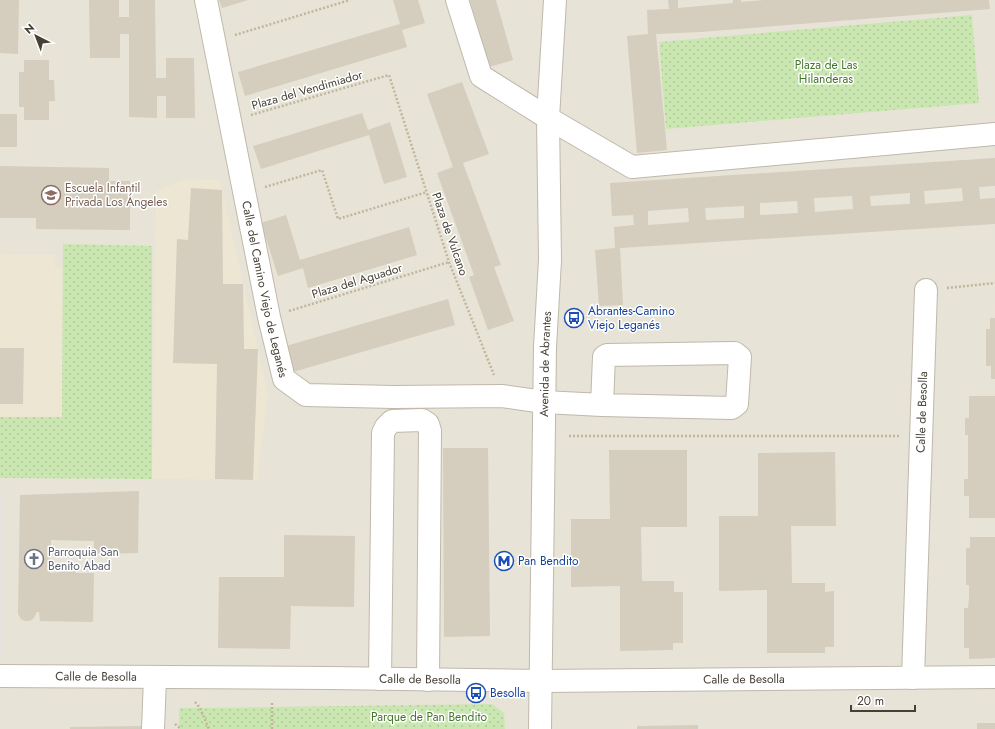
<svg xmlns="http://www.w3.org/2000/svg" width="995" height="729" font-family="Jost,sans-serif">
<defs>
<pattern id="park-dots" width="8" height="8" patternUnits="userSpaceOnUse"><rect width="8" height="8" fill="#cbe7b1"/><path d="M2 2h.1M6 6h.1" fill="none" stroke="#b0c799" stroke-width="1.8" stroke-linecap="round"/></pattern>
</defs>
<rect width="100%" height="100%" fill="#f3f1e7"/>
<rect fill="#e7e3d6" x="0" y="0" width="995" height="729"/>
<g fill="#ece6d2">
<polygon points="185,179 220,180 268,394 257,480 152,479 156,191"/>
<polygon points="0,254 56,255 55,268 63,268 62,418 0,417"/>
</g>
<g fill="url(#park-dots)">
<polygon points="972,15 979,103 666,129 659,42"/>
<polygon points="63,244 152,246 152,479 0,478 0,417 62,417"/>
<polygon points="492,704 504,713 505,729 179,729 179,708 200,708"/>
</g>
<polygon fill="#e5e3df" points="0,489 1,489 2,653 0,654"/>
<g fill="#d5cdbd" fill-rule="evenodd">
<polygon points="0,0 19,0 18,54 0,53"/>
<polygon points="89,0 119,0 119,17 129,17 129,0 155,0 156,78 166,78 166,58 194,58 195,118 166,118 166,96 157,96 157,118 129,117 129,34 120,34 120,58 90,58"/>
<polygon points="219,0 248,0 222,8"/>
<polygon points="393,0 418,0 425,23 402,30 407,47 245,96 238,72 400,24"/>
<polygon points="470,0 496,0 513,60 489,67"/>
<polygon points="668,0 678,0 678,8 733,3 733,0 741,0 741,2 764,0 989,0 990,9 700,32 656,34 667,150 637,153 627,36 648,34 647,10 669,9"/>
<polygon points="24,60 49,60 49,80 54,80 55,101 49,101 49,120 24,120 24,107 19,107 19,72 24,72"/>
<polygon points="462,82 489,154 463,163 501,265 494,267 514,321 488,330 469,277 474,275 437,173 453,167 427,94"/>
<polygon points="362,113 368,130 390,122 407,177 384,184 369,135 261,169 253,146"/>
<rect x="0" y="114" width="17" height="33"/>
<path d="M995 158V186L979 187 980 199 995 198V224L620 248 623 305 599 306 595 250 615 248 614 227 634 225 633 215 612 216 610 183ZM962 188 963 201 925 204 924 191ZM910 193V204L871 206 870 196ZM852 196 853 209 815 212 814 198ZM797 201 798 213 760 215V203ZM744 206V218L706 220 705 208ZM688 208 689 222 648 225V211Z"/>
<polygon points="0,166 109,168 109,181 130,181 130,230 36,229 36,218 0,218"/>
<polygon points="191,188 222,190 223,284 243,284 244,349 258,349 253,480 215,479 217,364 173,363 177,239 188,240"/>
<polygon points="286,215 300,260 409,227 417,255 308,288 303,268 278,276 261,223"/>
<polygon points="448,299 455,325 293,372 286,346"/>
<polygon points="990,318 995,318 995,379 991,379 991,366 986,366 986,329 990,329"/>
<polygon points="0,348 24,348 23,404 0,404"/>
<polygon points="969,396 995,396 995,518 969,518 969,496 964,496 964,479 968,479 968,435 965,435 965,418 969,418"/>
<polygon points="443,448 488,448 490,636 444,637"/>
<polygon points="609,450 687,450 687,527 641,527 642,581 674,581 674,592 683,592 683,643 673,643 673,650 620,651 620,586 571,587 571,519 610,519"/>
<polygon points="835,452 836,526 791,526 792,583 825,583 825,592 834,591 834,647 825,647 825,653 767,653 767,590 719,591 719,516 758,516 758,453"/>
<polygon points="139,491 138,553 94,554 94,541 51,540 50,573 61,572 63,566 66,564 69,564 75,570 76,573 94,573 93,622 40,621 39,612 37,612 35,616 32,620 28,621 25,621 21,619 18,614 20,495"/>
<polygon points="284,535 355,536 354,607 291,606 290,649 218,648 219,577 284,577"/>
<polygon points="970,537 995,537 995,658 969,659 969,648 964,648 964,608 968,608 969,598 969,585 966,585 966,548 970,548"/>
<rect x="977" y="723" width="18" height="6"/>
<polygon points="698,725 698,729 637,729 637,726"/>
<polygon points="143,726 143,729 70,729 70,727"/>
</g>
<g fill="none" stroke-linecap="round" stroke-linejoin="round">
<g stroke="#bfb9aa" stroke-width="24">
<g id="minor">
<path id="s1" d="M206 0 269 317 284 379 306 395 393 397 502 396 544 402 602 405 732 408 737 404 740 357 735 353 607 355 604 357 602 405"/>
<polyline points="457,0 481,76 548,118 632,167 995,134"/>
<path id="s2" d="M0 676 330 678 541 681 995 677"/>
<path id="s3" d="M913 678 926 290"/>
<polyline points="380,679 383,433 386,427 392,421 422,420 428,424 430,431 428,680"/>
<polyline points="153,729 155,678"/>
<path id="s4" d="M540 729 545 347 550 260 548 118 555 0"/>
</g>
</g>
<g stroke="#c0b69c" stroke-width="2.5" stroke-dasharray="2 2" stroke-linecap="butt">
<polyline points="235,35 350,0"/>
<polyline points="251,115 389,75 449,262 494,375"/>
<polyline points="265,187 322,170 338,219 427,192"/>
<polyline points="947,288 995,283"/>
<polyline points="289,311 449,262"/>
<polyline points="569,436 899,436"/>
<polyline points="195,702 200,708 209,729"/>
<polyline points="175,724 181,729"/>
<polyline points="272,729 272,701"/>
</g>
<use href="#minor" stroke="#fff" stroke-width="22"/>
</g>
<defs>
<g id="school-ring" transform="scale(1)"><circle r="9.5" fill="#fff" stroke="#8d6e63" stroke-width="1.5"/><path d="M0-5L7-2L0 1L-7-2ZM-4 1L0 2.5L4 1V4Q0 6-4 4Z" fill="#8d6e63"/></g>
<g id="bus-ring" transform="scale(1)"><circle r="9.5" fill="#fff" stroke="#1a4fb4" stroke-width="1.5"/><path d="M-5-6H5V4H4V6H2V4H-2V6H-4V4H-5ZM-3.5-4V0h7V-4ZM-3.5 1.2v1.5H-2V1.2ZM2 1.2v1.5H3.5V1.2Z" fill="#1a4fb4"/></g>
<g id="church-ring" transform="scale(1)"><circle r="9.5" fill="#fff" stroke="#6b7280" stroke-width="1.5"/><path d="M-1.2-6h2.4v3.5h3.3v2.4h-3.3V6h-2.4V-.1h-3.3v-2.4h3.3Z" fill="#6b7280"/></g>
<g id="metro-ring" transform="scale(1)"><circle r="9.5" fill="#fff" stroke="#1a4fb4" stroke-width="1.5"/><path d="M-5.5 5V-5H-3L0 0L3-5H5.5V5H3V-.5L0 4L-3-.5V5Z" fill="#1a4fb4"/></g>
</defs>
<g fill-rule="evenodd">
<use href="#school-ring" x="51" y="195"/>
<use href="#bus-ring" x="574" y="318"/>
<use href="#church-ring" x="34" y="559"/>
<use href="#metro-ring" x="504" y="561"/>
<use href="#bus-ring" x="476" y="693"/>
</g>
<g text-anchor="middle" stroke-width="3" stroke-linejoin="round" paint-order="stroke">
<g font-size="12" fill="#42772a" stroke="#fff">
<text x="826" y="69">Plaza de Las<tspan x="826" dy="14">Hilanderas</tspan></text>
<text x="429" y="721">Parque de Pan Bendito</text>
</g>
<g font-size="12" fill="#464136" stroke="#fff">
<text transform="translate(307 90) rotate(-16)" y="4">Plaza del Vendimiador</text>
<text transform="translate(450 234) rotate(71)" y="4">Plaza de Vulcano</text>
<text transform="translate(357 281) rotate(-17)" y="4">Plaza del Aguador</text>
<text dy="4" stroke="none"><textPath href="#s1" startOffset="295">Calle del Camino Viejo de Leganés</textPath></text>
<text dy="4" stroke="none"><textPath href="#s4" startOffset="365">Avenida de Abrantes</textPath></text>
<text dy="4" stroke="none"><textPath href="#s3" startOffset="266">Calle de Besolla</textPath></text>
<text dy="4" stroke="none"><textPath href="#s2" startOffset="96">Calle de Besolla</textPath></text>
<text dy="4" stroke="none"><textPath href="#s2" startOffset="744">Calle de Besolla</textPath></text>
<text dy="4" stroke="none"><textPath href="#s2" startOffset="420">Calle de Besolla</textPath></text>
</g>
<g font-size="12" fill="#785e54" stroke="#fff" text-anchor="start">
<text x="65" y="192">Escuela Infantil<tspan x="65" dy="14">Privada Los Ángeles</tspan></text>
</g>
<g font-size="12" fill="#164399" stroke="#fff" text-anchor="start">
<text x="588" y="315">Abrantes-Camino<tspan x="588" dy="14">Viejo Leganés</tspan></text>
<text x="518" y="565">Pan Bendito</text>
<text x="490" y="697">Besolla</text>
</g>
<g font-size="12" fill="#5b616d" stroke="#fff" text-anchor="start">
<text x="48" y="556">Parroquia San<tspan x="48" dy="14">Benito Abad</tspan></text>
</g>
</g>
<g transform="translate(36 36) rotate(318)" stroke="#ffffff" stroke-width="3" paint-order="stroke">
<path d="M0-3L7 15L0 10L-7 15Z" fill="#464136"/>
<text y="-6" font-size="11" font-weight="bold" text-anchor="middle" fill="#464136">N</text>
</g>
<path d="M851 705v6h64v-6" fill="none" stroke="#464136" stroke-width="2"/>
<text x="857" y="705" font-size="12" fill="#464136" stroke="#ffffff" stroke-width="3" paint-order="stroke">20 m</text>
</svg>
